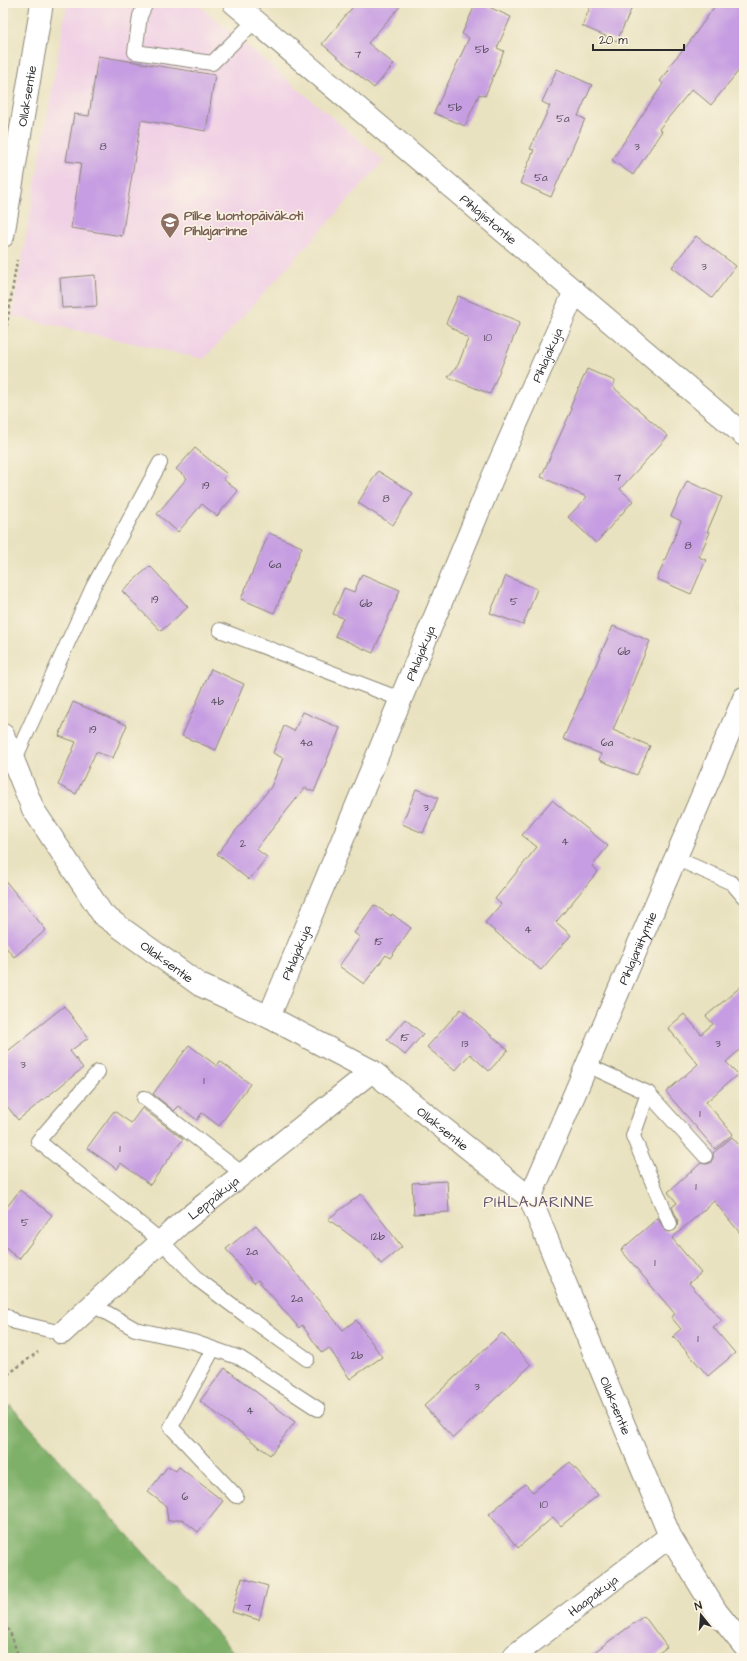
<svg xmlns="http://www.w3.org/2000/svg" width="747" height="1661" font-family="'Architects Daughter',sans-serif">
<rect width="100%" height="100%" fill="#fcf5e5"/>
<filter id="ink" filterUnits="userSpaceOnUse"><feTurbulence type="fractalNoise" baseFrequency=".025" numOctaves="2"/><feDisplacementMap in="SourceGraphic" scale="8" xChannelSelector="R" yChannelSelector="G"/><feConvolveMatrix kernelMatrix="1 2 1 2 8 2 1 2 1" color-interpolation-filters="sRGB"/></filter>
<filter id="wash" filterUnits="userSpaceOnUse"><feTurbulence type="fractalNoise" baseFrequency=".012" numOctaves="4" result="noise"/><feDisplacementMap in="SourceGraphic" scale="16" xChannelSelector="R" yChannelSelector="G"/><feGaussianBlur stdDeviation="0.9" result="paint"/><feColorMatrix in="noise" values="0 0 0 0 0 0 0 0 0 0 0 0 0 0 0 0 0 1.4 0 .05"/><feComposite in="paint" operator="in"/></filter>
<g filter="url(#wash)">
<rect width="100%" height="100%" fill="#e9e2c0"/>
<polygon fill="#f0d0e5" points="67,3 196,3 384,161 204,359 12,316"/>
<polygon fill="#7fb069" stroke="#556e4a" points="10,1405 239,1658 5,1658 3,1646 3,1599 8,1558 3,1506 3,1418"/>
<g id="blocks">
<g fill="#c69de2">
<polygon points="356,3 403,3 368,43 394,64 374,88 322,44"/>
<polygon points="476,3 480,3 511,17 497,48 504,51 485,96 479,94 465,126 434,113 469,38 462,34"/>
<polygon points="592,3 634,3 617,41 582,26"/>
<polygon points="717,3 744,3 744,64 711,105 692,89 659,129 662,131 633,175 612,160 663,84 660,81 669,70 667,68 688,44"/>
<polygon points="98,56 215,75 206,131 141,120 122,236 71,228 81,163 66,161 74,114 89,116"/>
<polygon points="557,69 592,85 578,116 585,119 551,197 520,183 534,150 530,149 550,106 542,102"/>
<polygon points="696,236 736,266 712,298 672,267"/>
<polygon points="95,275 97,306 62,308 60,278"/>
<polygon points="458,296 520,322 490,394 448,377 458,365 468,339 446,323"/>
<polygon points="587,369 615,381 613,387 668,436 620,489 633,501 596,543 568,517 587,497 541,477 572,409 570,408"/>
<polygon points="195,448 227,474 223,479 238,491 217,516 202,504 178,532 157,514 187,478 176,469"/>
<polygon points="378,471 413,493 393,525 358,503"/>
<polygon points="687,481 722,497 707,532 710,532 699,557 706,560 691,594 657,579 681,521 671,516"/>
<polygon points="269,533 302,547 274,613 241,599"/>
<polygon points="150,566 188,607 161,631 122,591"/>
<polygon points="362,574 400,590 373,653 335,636 343,618 333,614 344,588 354,592"/>
<polygon points="506,576 537,589 523,625 490,613"/>
<polygon points="613,626 650,641 613,730 650,746 637,775 599,760 601,754 563,739"/>
<polygon points="211,669 244,684 216,750 182,736"/>
<polygon points="73,702 127,725 113,758 96,752 76,794 58,785 76,742 59,736"/>
<polygon points="303,712 340,728 314,792 305,788 256,849 267,857 249,880 217,854 271,787 283,758 273,753 284,726 294,731"/>
<polygon points="416,789 438,798 423,833 402,824"/>
<polygon points="552,800 608,846 592,866 598,871 556,922 571,935 541,970 485,923 501,904 495,899 537,847 522,835"/>
<polygon points="3,878 46,930 14,957 3,944"/>
<polygon points="374,905 391,916 392,914 411,928 390,958 386,955 364,984 339,966 360,937 354,933"/>
<polygon points="744,984 744,1046 726,1062 738,1074 706,1102 733,1134 715,1149 666,1092 698,1064 668,1028 684,1014 701,1034 713,1024 706,1016"/>
<polygon points="64,1006 88,1038 70,1051 83,1068 18,1120 3,1101 3,1055"/>
<polygon points="461,1009 508,1050 489,1071 470,1054 455,1071 427,1047"/>
<polygon points="405,1019 423,1034 405,1055 387,1040"/>
<polygon points="189,1045 217,1066 220,1061 250,1084 219,1126 202,1113 197,1120 179,1106 174,1111 153,1094"/>
<polygon points="142,1108 183,1139 150,1185 121,1163 117,1169 87,1148 114,1111 131,1123"/>
<polygon points="732,1137 744,1151 744,1238 714,1201 672,1238 701,1273 689,1283 722,1321 713,1327 735,1353 708,1376 673,1336 681,1329 671,1317 675,1314 621,1250 658,1218 665,1231 669,1232 676,1229 678,1221 672,1207 677,1203 668,1192 701,1163 706,1164 710,1163 713,1158 713,1153"/>
<polygon points="447,1181 449,1212 414,1214 412,1183"/>
<polygon points="20,1190 52,1215 19,1259 3,1246 3,1212"/>
<polygon points="361,1194 402,1247 381,1264 370,1250 328,1219"/>
<polygon points="256,1225 343,1330 356,1320 382,1357 350,1379 329,1348 322,1353 302,1325 299,1328 258,1280 254,1283 226,1249"/>
<polygon points="502,1333 531,1365 453,1438 424,1406"/>
<polygon points="225,1368 295,1422 270,1455 200,1401"/>
<polygon points="570,1462 598,1495 561,1526 553,1517 518,1548 489,1514 525,1484 533,1492"/>
<polygon points="168,1466 176,1471 179,1467 223,1501 198,1532 182,1519 168,1521 166,1506 148,1492"/>
<polygon points="242,1578 268,1586 259,1620 232,1612 240,1583 241,1583"/>
<polygon points="644,1616 667,1647 652,1658 586,1658"/>
</g>
</g>
</g>
<g filter="url(#ink)">
<use href="#blocks" fill-opacity="0" stroke="#8a8676" stroke-width="1"/>
<g fill="none" stroke-linecap="round" stroke-linejoin="round">
<g stroke="#8a8676" stroke-width="16">
<g id="service">
<polyline points="146,3 140,16 135,52 212,63 255,21"/>
<polyline points="220,630 400,699"/>
<polyline points="14,761 93,587 160,463"/>
<polyline points="675,858 732,883 744,897"/>
<polyline points="587,1065 648,1093 705,1156"/>
<polyline points="98,1072 38,1141 161,1241 200,1281 248,1317 307,1359"/>
<polyline points="648,1093 633,1136 670,1224"/>
<polyline points="144,1098 243,1174"/>
<polyline points="93,1305 135,1329 194,1342 240,1358 318,1409"/>
<polyline points="3,1314 15,1322 62,1333"/>
<polyline points="213,1349 171,1427 236,1496"/>
</g>
</g>
<g stroke="#8a8676" stroke-width="24">
<g id="minor">
<path id="s1" d="M234 3 744 435"/>
<path id="s2" d="M269 1017 492 479 575 291"/>
<path id="s3" d="M530 1198 744 698"/>
<path id="s4" d="M62 1333 180 1224 372 1071"/>
<path id="s5" d="M515 1655 670 1536"/>
</g>
</g>
<g stroke="#8a8676" stroke-width="24">
<g id="tertiary">
<path id="s6" d="M3 236 42 3"/>
<path id="s7" d="M3 735 33 809 103 915 200 985 269 1017 372 1071 530 1198 670 1536 716 1611 744 1646"/>
</g>
</g>
<g stroke="#8a8676" stroke-width="2.5" stroke-dasharray="3 3" stroke-linecap="butt">
<polyline points="3,350 17,260"/>
<polyline points="3,1378 38,1352"/>
<polyline points="3,1624 10,1632 19,1658"/>
</g>
<use href="#service" stroke="#fff" stroke-width="14"/>
<use href="#minor" stroke="#fff" stroke-width="22"/>
<use href="#tertiary" stroke="#fff" stroke-width="22"/>
</g>
</g>
<defs>
<g id="school-pin" transform="scale(1)"><path d="M0 17L-7.5 6A9.5 9.5 0 1 1 7.5 6Z" fill="#8d6e63" stroke="#fcf5e5"/><path d="M0-5L7-2L0 1L-7-2ZM-4 1L0 2.5L4 1V4Q0 6-4 4Z" fill="#fff"/></g>
</defs>
<g fill-rule="evenodd">
<use href="#school-pin" x="170" y="222"/>
</g>
<g text-anchor="middle" stroke-width="3" stroke-linejoin="round" paint-order="stroke">
<g font-size="11" fill="#524859">
<text x="482" y="53">5b</text>
<text x="358" y="58">7</text>
<text x="455" y="111">5b</text>
<text x="563" y="122">5a</text>
<text x="103" y="150">8</text>
<text x="637" y="150">3</text>
<text x="541" y="181">5a</text>
<text x="704" y="270">3</text>
<text x="488" y="341">10</text>
<text x="618" y="481">7</text>
<text x="206" y="489">19</text>
<text x="386" y="502">8</text>
<text x="688" y="549">8</text>
<text x="275" y="568">6a</text>
<text x="155" y="603">19</text>
<text x="514" y="605">5</text>
<text x="366" y="607">6b</text>
<text x="624" y="655">6b</text>
<text x="217" y="705">4b</text>
<text x="93" y="733">19</text>
<text x="306" y="746">4a</text>
<text x="607" y="746">6a</text>
<text x="426" y="811">3</text>
<text x="565" y="845">4</text>
<text x="243" y="847">2</text>
<text x="528" y="933">4</text>
<text x="379" y="945">15</text>
<text x="405" y="1041">15</text>
<text x="465" y="1047">13</text>
<text x="718" y="1047">3</text>
<text x="23" y="1068">3</text>
<text x="204" y="1084">1</text>
<text x="700" y="1117">1</text>
<text x="120" y="1152">1</text>
<text x="696" y="1190">1</text>
<text x="25" y="1226">5</text>
<text x="378" y="1240">12b</text>
<text x="252" y="1255">2a</text>
<text x="655" y="1266">1</text>
<text x="297" y="1302">2a</text>
<text x="698" y="1342">1</text>
<text x="357" y="1359">2b</text>
<text x="477" y="1390">3</text>
<text x="250" y="1414">4</text>
<text x="185" y="1500">6</text>
<text x="544" y="1508">10</text>
<text x="248" y="1611">7</text>
</g>
<g font-size="13" fill="#2b2b2b" stroke="#fcf5e5">
<text dy="5" stroke="none"><textPath href="#s6" startOffset="142">Ollaksentie</textPath></text>
<text dy="5" stroke="none"><textPath href="#s1" startOffset="334">Pihlajistontie</textPath></text>
<text dy="5" stroke="none"><textPath href="#s2" startOffset="718">Pihlajakuja</textPath></text>
<text dy="5" stroke="none"><textPath href="#s2" startOffset="394">Pihlajakuja</textPath></text>
<text dy="5" stroke="none"><textPath href="#s3" startOffset="272">Pihlajaniityntie</textPath></text>
<text dy="5" stroke="none"><textPath href="#s2" startOffset="70">Pihlajakuja</textPath></text>
<text dy="5" stroke="none"><textPath href="#s7" startOffset="286">Ollaksentie</textPath></text>
<text dy="5" stroke="none"><textPath href="#s7" startOffset="610">Ollaksentie</textPath></text>
<text dy="5" stroke="none"><textPath href="#s4" startOffset="203">Leppäkuja</textPath></text>
<text dy="5" stroke="none"><textPath href="#s7" startOffset="946">Ollaksentie</textPath></text>
<text dy="5" stroke="none"><textPath href="#s5" startOffset="98">Haapakuja</textPath></text>
</g>
<g font-size="13" font-weight="bold" fill="#785e54" stroke="#fcf5e5" text-anchor="start">
<text x="184" y="220">Pilke luontopäiväkoti<tspan x="184" dy="15">Pihlajarinne</tspan></text>
</g>
<g font-size="15" letter-spacing="1" fill="#61536b" stroke="#fcf5e5">
<text x="539" y="1207">PIHLAJARINNE</text>
</g>
</g>
<rect width="747" height="1661" fill="none" stroke="#fcf5e5" stroke-width="16"/>
<g transform="translate(701 1615) rotate(343)" stroke="#fcf5e5" stroke-width="3" paint-order="stroke">
<path d="M0-3L7 15L0 10L-7 15Z" fill="#2b2b2b"/>
<text y="-6" font-size="11" font-weight="bold" text-anchor="middle" fill="#2b2b2b">N</text>
</g>
<path d="M593 44v6h91v-6" fill="none" stroke="#2b2b2b" stroke-width="2"/>
<text x="599" y="44" font-size="12" fill="#2b2b2b" stroke="#fcf5e5" stroke-width="3" paint-order="stroke">20 m</text>
</svg>
